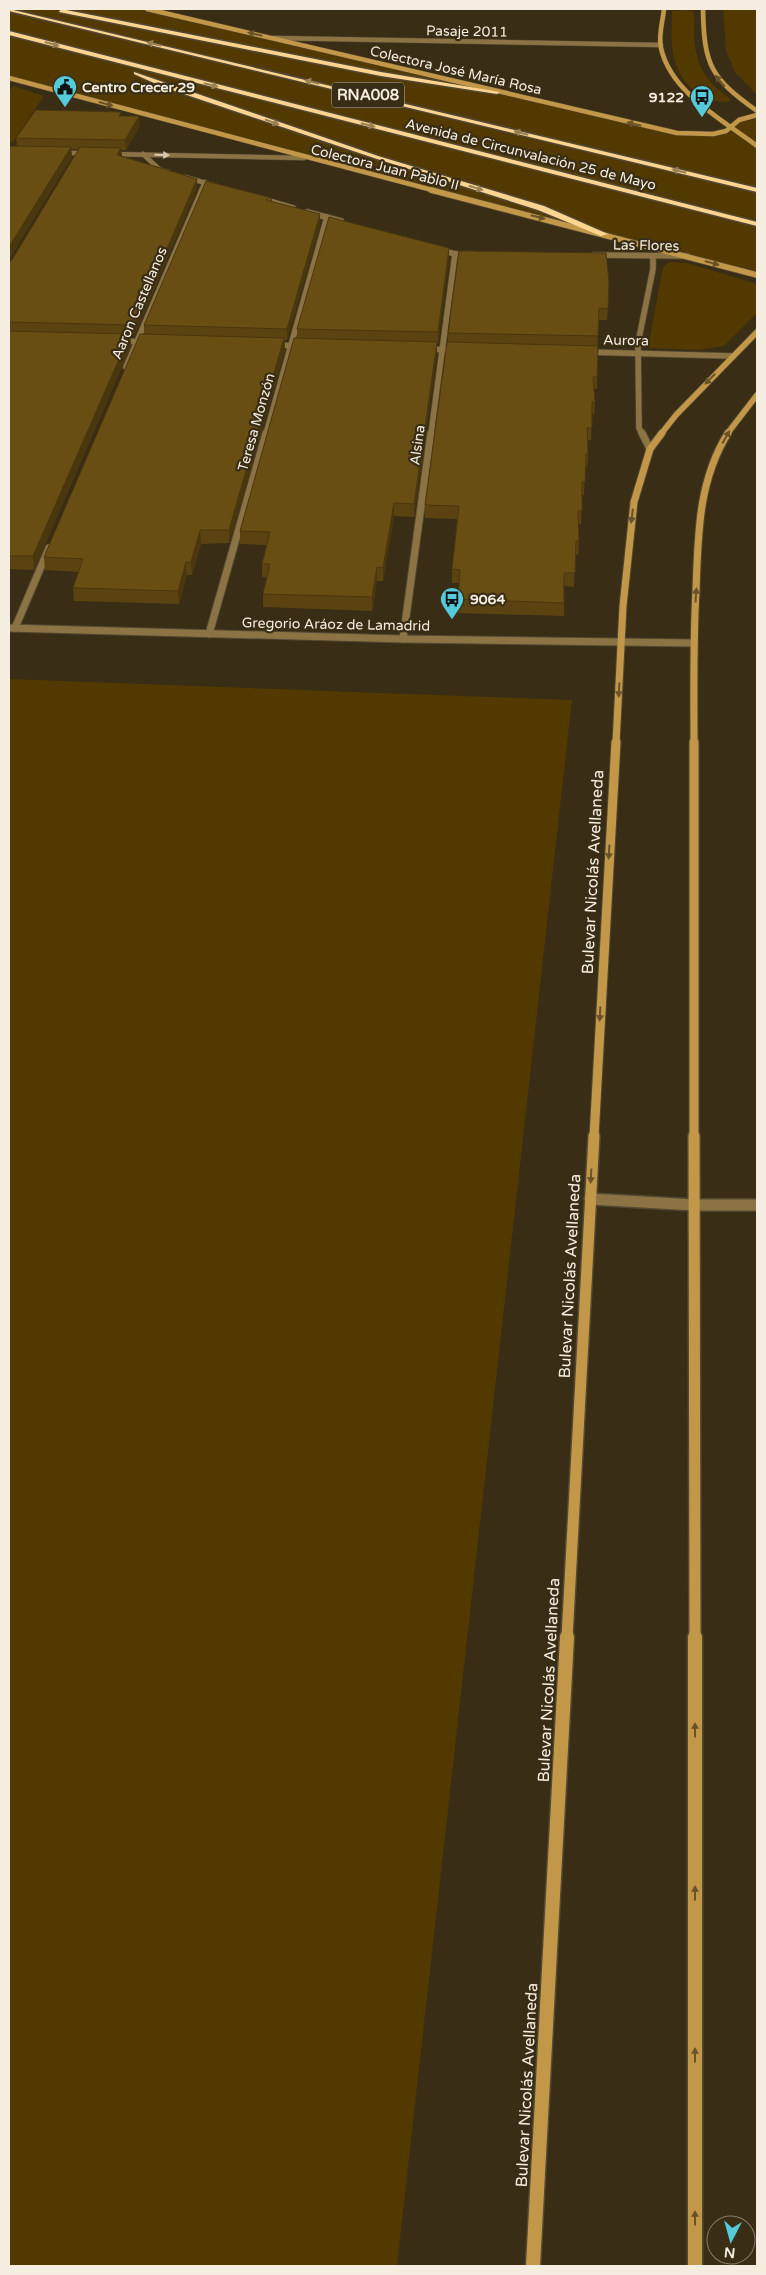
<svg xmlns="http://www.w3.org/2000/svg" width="766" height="2275" font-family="'Varela Round',sans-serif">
<rect width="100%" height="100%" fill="#392d16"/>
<g fill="#523900">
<polygon points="9,9 147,9 655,129 695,134 726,131 739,120 757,115 757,275 9,78"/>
<polygon points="723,9 757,9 757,95 735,72 726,51"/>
<path d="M683 10 692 11 694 14C693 51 696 77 730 98L731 101C706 106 682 85 675 62 670 46 672 28 672 11Z"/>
<polygon points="13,86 44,96 13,142 9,143 9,92"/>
<polygon points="670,262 687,263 757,284 757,313 724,346 699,350 648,348 663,267"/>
<polygon points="9,679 572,700 397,2266 9,2266"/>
</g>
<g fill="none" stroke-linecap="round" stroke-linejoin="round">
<g stroke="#534832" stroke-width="14">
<polyline id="service" points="590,1199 695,1205 757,1205"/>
</g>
<g stroke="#534832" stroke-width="5.5">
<g id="minor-far2">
<polyline points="273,38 661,45"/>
<polyline points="57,153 90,153"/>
<polyline points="110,154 304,158"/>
<polyline points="143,154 160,170 168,172"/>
<polyline points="185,177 216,186"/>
<polyline points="201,191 205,182"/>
</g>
</g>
<g stroke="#534832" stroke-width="7">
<g id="minor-far1">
<polyline points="259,198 293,208"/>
<polyline points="307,212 341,221"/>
<polyline points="437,249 455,254 472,254"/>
<polyline points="594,255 687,256"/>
<polyline points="116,341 149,342"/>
<polyline points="271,345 304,346"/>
<polyline points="424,349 459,350"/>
<polyline points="586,352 732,356"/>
<polyline points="126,367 202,190"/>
<polyline points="266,434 327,217"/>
<polyline points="431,434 455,254"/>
<polyline points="642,434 639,428 638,343 653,269 653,256"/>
</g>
</g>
<g stroke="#534832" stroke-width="9">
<g id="minor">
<polyline points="642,433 650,449"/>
<polyline points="9,628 403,639 693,643"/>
<polyline points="15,628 49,548"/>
<polyline points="209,634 266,433"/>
<polyline points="403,639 431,433"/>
</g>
</g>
<g stroke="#534832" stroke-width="5.5">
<g id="secondary-far5">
<polyline points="147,9 677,133 713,134 726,131 739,120 757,115"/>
<path d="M664 9C663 21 658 35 661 48 671 93 723 120 757 146"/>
<path d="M703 9C704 66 711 78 757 111"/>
<polyline points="9,78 436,191"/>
</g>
</g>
<g stroke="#534832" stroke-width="7">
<g id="secondary-far4">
<polyline points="431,190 757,275"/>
<polyline points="661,434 676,415 757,332"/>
<polyline points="727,434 757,395"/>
</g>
</g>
<g stroke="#534832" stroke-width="9">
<g id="secondary-far3">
<polyline points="616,743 623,606 634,502 650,449 662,433"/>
<path d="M694 743C694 693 693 642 696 591 698 536 698 481 728 433"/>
</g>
</g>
<g stroke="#534832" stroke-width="11">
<g id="secondary-far2">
<polyline points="694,742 694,1137"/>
<polyline points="594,1137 616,742"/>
</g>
</g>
<g stroke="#534832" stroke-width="14">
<g id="secondary-far1">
<polyline points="694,1136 695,1638"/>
<polyline points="567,1638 594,1136"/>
</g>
</g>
<g stroke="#534832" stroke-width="17">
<g id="secondary">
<polyline points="695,1637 695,2266"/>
<polyline points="533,2266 567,1637"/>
</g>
</g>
<g stroke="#534832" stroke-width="3">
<g id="motorway">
<polygon points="9,9 757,188 757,192 9,11"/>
<polygon points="61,9 381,72 500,92 497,94 381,76 59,12"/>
<polygon points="9,31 757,222 757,226 9,35"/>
<polygon points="134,72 378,156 544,206 608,234 601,236 538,210 374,158 163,87 134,74"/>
</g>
</g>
<use href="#service" stroke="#8c7343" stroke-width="11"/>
<use href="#minor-far2" stroke="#8c7343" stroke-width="4.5"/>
<use href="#minor-far1" stroke="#8c7343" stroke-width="5.5"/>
<use href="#minor" stroke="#8c7343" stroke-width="7"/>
<use href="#secondary-far5" stroke="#c29848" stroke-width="4.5"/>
<use href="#secondary-far4" stroke="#c29848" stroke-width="5.5"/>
<use href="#secondary-far3" stroke="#c29848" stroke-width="7"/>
<use href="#secondary-far2" stroke="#c29848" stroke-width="9"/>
<use href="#secondary-far1" stroke="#c29848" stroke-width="11"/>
<use href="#secondary" stroke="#c29848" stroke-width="14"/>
<use href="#motorway" fill="#fbd590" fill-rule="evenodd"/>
</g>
<g fill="#5a4311">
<polygon points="121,116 140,126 126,150 121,150 122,156 197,179 197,189 134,336 130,336 131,346 34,570 9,569 9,262 12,260 79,149 71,149 72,157 17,146 16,138"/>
<polygon points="272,198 272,202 320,214 320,225 287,340 285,340 285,350 229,543 201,544 192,575 187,575 179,604 74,601 73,588 79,572 45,570 44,557 144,334 144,325"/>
<polygon points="449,248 449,259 438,344 437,344 437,353 414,517 394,516 383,581 377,581 372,611 263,607 263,594 267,577 262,577 262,564 267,545 240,544 240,531 297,338 297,329"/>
<polygon points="459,251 608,309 607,320 598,320 597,389 594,389 595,402 594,415 592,414 591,440 588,440 588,454 587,467 585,467 584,495 582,495 581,524 578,524 579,541 578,555 575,554 574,587 564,586 564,616 457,613 459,583 452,583 452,569 458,519 425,518 425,505 448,342 448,333"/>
</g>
<g fill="#4a370e">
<polygon points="139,116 140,126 126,150 125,140"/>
<polygon points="71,147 72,157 9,260 9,247"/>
<polygon points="121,148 122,158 117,155"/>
<polygon points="197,179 197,189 134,336 134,325"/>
<polygon points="320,214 320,225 287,340 287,329"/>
<polygon points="449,248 449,259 438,344 438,332"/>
<polygon points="130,334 131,346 34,570 33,556"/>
<polygon points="284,338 285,350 229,543 229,530"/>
<polygon points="437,342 437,353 414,517 414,504"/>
<polygon points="394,503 394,516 383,581 383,568"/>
<polygon points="200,530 201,544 192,575 191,562"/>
<polygon points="186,562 187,575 179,604 178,591"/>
<polygon points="377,567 377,581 372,611 372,597"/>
</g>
<g fill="#694e14" stroke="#4a370e">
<polygon points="36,110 121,112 119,116 139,116 125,140 16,138"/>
<polygon points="10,146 71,147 9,247 9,148"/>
<polygon points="80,147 121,148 117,155 197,179 134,325 9,322 9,262 12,260"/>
<polygon points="206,181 272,198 266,200 320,214 287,329 144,325"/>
<polygon points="329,217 449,248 438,332 297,329"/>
<polygon points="459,251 606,253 609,282 608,309 599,308 598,336 448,333"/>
<polygon points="9,331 130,334 33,556 9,556"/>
<polygon points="140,334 284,338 229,530 200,530 191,562 186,562 178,591 73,588 83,559 44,557"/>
<polygon points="294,338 437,342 414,504 394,503 383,568 377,567 372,597 263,594 270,564 262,564 270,532 240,531"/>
<polygon points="447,342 598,346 597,377 593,377 595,402 592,402 592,428 587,428 588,454 586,454 585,482 582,482 582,511 578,511 579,541 576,541 575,573 564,573 564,603 458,599 460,570 452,569 459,506 425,505"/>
</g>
<defs><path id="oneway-solid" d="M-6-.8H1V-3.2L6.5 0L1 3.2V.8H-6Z" transform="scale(1.25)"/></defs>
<g fill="#695228">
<use href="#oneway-solid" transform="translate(255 34) rotate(-167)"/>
<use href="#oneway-solid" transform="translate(720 81) rotate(-130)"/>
<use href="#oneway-solid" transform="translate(106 104) rotate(15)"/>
<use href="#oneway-solid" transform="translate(634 124) rotate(-167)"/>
<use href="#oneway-solid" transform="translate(538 217) rotate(14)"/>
<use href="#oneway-solid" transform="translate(712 263) rotate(16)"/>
<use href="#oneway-solid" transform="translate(710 379) rotate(134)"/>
<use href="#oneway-solid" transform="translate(726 437) rotate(-61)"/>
<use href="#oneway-solid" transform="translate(632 516) rotate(97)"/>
<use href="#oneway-solid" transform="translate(696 595) rotate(-86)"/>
<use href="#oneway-solid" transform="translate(619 690) rotate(93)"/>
<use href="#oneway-solid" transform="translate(609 852) rotate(93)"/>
<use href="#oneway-solid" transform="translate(600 1014) rotate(93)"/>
<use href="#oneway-solid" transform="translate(591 1176) rotate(93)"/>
<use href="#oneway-solid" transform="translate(695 1730) rotate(-90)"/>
<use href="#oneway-solid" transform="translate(695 1893) rotate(-90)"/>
<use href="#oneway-solid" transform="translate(695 2055) rotate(-90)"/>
<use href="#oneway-solid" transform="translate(695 2218) rotate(-90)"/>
</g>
<g fill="#9a8153">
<use href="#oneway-solid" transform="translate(52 44) rotate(15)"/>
<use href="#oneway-solid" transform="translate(154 44) rotate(-166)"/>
<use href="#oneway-solid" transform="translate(312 82) rotate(-166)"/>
<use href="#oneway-solid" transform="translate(211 85) rotate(14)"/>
<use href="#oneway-solid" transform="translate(272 122) rotate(19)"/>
<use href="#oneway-solid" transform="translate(368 125) rotate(14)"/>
<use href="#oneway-solid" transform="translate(521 133) rotate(-166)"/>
<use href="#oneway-solid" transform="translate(679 171) rotate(-166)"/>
<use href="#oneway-solid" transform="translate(476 188) rotate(17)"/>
</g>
<use fill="#d6c8b0" href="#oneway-solid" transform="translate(162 155) rotate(1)"/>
<defs>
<g id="civic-pin" transform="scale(1.25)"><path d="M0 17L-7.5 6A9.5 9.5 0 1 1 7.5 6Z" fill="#53cbdb" stroke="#392d16"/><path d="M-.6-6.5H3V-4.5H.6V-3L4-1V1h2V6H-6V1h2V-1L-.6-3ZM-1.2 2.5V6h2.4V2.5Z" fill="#111"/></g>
<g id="bus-pin" transform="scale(1.25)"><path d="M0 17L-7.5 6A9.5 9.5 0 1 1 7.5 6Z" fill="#53cbdb" stroke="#392d16"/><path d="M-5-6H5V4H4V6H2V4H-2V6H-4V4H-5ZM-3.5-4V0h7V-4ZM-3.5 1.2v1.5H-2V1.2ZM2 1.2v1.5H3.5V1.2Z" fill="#111"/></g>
</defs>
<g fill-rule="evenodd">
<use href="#civic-pin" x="65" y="87"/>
<use href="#bus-pin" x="702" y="97"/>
<use href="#bus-pin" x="452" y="599"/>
</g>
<g text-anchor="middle" stroke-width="4.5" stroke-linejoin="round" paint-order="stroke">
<g font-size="14" fill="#f5eddf" stroke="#392d16">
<text transform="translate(467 31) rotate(1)" y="5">Pasaje 2011</text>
<text transform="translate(456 70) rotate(13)" y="5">Colectora José María Rosa</text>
<text transform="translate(531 154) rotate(14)" y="5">Avenida de Circunvalación 25 de Mayo</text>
<text transform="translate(385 167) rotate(14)" y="5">Colectora Juan Pablo II</text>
<text transform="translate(646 245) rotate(1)" y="5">Las Flores</text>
<text transform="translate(139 303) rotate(-67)" y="5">Aaron Castellanos</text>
<text transform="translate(626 340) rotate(1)" y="5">Aurora</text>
<text transform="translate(256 422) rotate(-74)" y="5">Teresa Monzón</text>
<text transform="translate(417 445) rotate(-82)" y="5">Alsina</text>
<text transform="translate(336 624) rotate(1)" y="5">Gregorio Aráoz de Lamadrid</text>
</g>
<g font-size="14" font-weight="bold" fill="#f5eddf" stroke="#392d16" text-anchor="start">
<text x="82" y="92">Centro Crecer 29</text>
<text x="684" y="102" text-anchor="end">9122</text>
<text x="470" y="604">9064</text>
</g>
<rect fill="#392d16" stroke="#bdb3a3" stroke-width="1" x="332" y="82.5" width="72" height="25" rx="4"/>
<g font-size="15" font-weight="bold" fill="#f5eddf">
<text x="368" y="100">RNA008</text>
</g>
<g font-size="16" fill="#f5eddf" stroke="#392d16">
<text transform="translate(592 872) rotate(-87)" y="6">Bulevar Nicolás Avellaneda</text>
<text transform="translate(569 1276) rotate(-87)" y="6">Bulevar Nicolás Avellaneda</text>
<text transform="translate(548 1680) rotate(-87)" y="6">Bulevar Nicolás Avellaneda</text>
<text transform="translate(526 2085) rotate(-87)" y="6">Bulevar Nicolás Avellaneda</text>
</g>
</g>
<rect width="766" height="2275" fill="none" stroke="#f5eddf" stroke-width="20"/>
<g transform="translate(731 2240) rotate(186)"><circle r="24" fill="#392d16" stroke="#847a66"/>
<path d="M0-4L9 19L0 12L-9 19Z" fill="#53cbdb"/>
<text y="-8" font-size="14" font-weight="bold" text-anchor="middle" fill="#f5eddf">N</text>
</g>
</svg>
